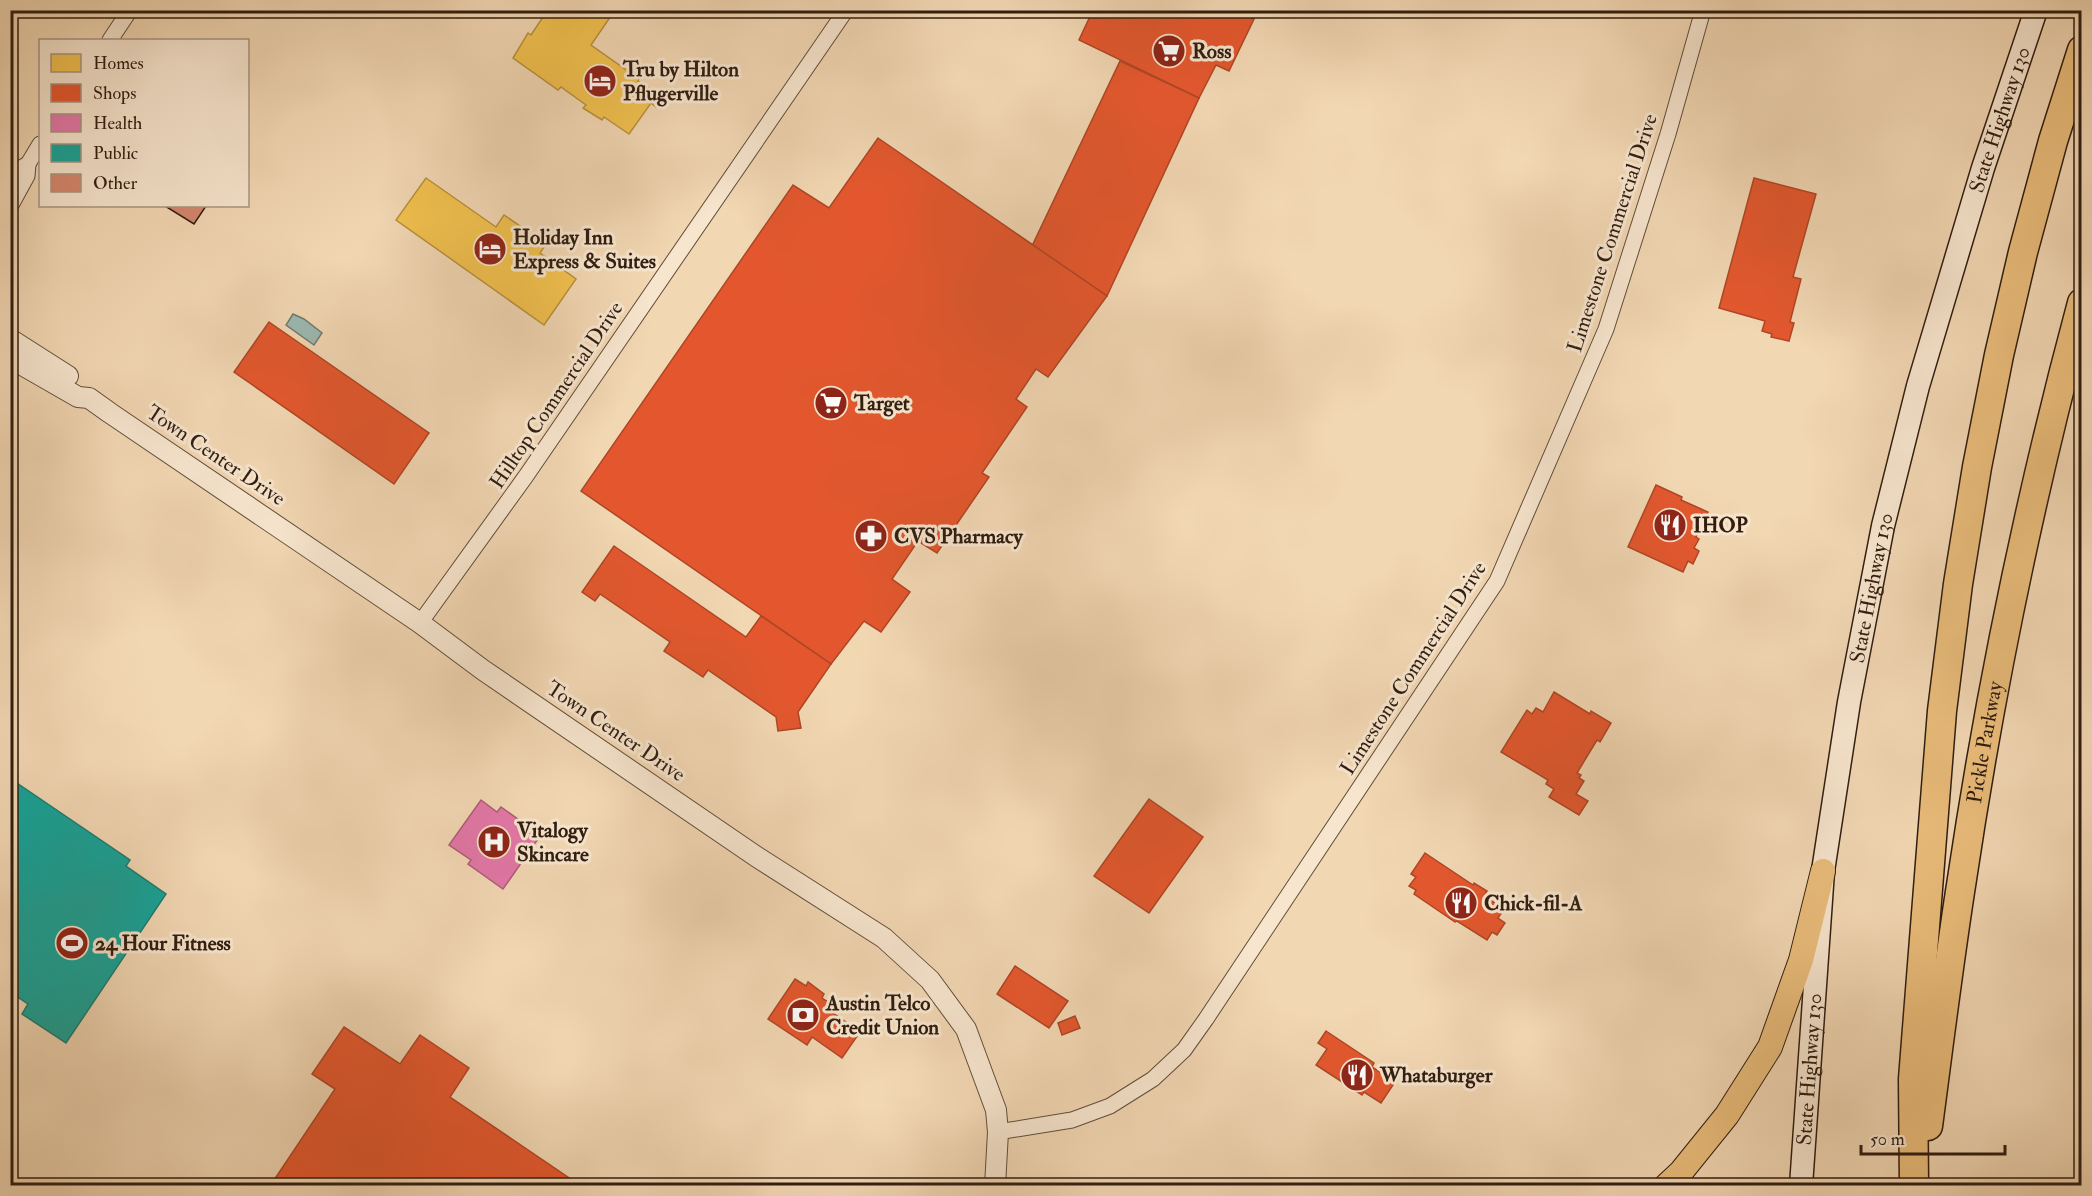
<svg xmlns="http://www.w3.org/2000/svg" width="2092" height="1196" font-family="'IM FELL Double Pica',serif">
<rect width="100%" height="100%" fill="#f2d7b3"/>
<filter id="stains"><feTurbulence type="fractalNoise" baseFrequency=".00333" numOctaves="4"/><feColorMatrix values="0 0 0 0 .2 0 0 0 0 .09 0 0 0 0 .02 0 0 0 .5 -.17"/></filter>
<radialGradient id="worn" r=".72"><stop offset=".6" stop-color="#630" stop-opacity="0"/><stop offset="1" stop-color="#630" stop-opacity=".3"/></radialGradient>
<polygon fill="#9bb9b1" stroke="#707b71" stroke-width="1.5" points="293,314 304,319 322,333 314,345 286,325"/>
<g fill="#f2c14e" stroke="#b8903b" stroke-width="1.5">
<polygon points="543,10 615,10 591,45 639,79 638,81 663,98 656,107 651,103 629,134 604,117 602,120 583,108 586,105 561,87 558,90 513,58 528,33 531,35 543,17 540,15"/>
<polygon points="426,178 496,227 504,215 546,244 540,253 576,279 544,325 396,220"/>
</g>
<g fill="#e4572e" stroke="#ae4625" stroke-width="1.5">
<polygon points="1093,10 1242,10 1241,13 1254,19 1229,71 1216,65 1199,98 1079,40"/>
<polygon points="1120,61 1199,98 1107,296 1032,246"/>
<polygon points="878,138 1107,296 1048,377 1036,369 1016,399 1027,407 982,473 989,477 937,553 918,541 892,579 910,592 881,632 864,621 831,664 581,491 793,185 829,208"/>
<polygon points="1754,178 1816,194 1793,277 1801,279 1790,322 1794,323 1789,341 1771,337 1772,334 1762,331 1765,321 1719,308"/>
<polygon points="269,322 429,433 394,484 234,372"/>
<polygon points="1656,485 1682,497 1681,500 1708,512 1696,537 1699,539 1694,548 1699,551 1693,564 1688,561 1683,572 1628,547"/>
<polygon points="614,546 746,637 761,616 831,664 798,712 801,728 778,731 776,717 708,670 703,677 664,651 670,642 600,594 595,601 582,592"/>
<polygon points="1554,692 1590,714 1591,711 1611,723 1600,742 1597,740 1577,773 1581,775 1579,778 1584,781 1576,794 1588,801 1579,815 1549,797 1554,789 1546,784 1548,780 1501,752 1527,710 1532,714 1536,708 1543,712"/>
<polygon points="1149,799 1203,837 1149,913 1094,876"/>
<polygon points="1425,853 1473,885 1474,883 1487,891 1484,896 1504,909 1498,918 1505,923 1497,935 1492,932 1487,940 1457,921 1455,922 1414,894 1416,890 1409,886 1416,877 1411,874"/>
<polygon points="1015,966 1068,1001 1049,1028 997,994"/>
<polygon points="795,979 806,986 808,982 824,994 822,998 834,1006 830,1011 860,1032 842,1058 812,1037 807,1045 768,1019"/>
<polygon points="1075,1016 1080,1028 1062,1035 1058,1023"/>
<polygon points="344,1027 400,1064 420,1035 469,1068 450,1097 581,1186 270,1186 335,1089 312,1074"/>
<polygon points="1326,1031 1374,1063 1372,1067 1395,1082 1381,1103 1364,1092 1362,1095 1316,1065 1327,1049 1318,1043"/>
</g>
<polygon fill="#e377a8" stroke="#ad5c7a" stroke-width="1.5" points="481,800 497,812 501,807 522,822 519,826 538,839 503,889 468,864 471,860 449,845"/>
<polygon fill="#17a398" stroke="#1e7b6f" stroke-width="1.5" points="14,781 130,860 126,866 166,894 66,1043 22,1014 28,1004 10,992 10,786"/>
<polygon fill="#d4876e" stroke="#301d10" stroke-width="1.5" points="165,206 206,206 194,224"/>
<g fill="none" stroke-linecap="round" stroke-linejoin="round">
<g stroke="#604c39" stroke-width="17">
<g id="minor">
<polyline points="110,40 130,10"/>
<polyline points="28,164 40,144"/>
<polyline points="10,178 17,170 28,164 27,176 10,207"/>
<polyline points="420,623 526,476 846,10"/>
<polyline points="998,1132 1072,1120 1110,1106 1153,1079 1184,1050 1206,1019 1497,581 1606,329 1668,134 1703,10"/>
</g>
</g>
<g stroke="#604c39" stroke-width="22">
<g id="tertiary">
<polyline points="10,339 68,376"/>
<polyline points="10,358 78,397 89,398 110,413 420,623 483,670 757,857 884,938 930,980 966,1029 996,1110 998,1132 995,1186"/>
</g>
</g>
<g stroke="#301d10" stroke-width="25">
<g id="secondary">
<path id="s1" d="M1801 1186 1823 871 1849 702 1883 526 1918 386 1983 168 2036 10"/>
</g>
</g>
<g stroke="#301d10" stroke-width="26">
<polyline id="primary" points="1666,1186 1681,1172 1727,1115 1770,1047 1801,960 1823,871"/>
</g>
<g stroke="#301d10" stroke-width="31">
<g id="motorway">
<path id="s2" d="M1928 1126C1939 1043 1949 961 1962 879 1991 685 2031 492 2082 303"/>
<polyline points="1914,1186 1913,1079 1942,711 1958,584 1977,467 1999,355 2023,252 2053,141 2082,50"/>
</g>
</g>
<use href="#minor" stroke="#f7e5ce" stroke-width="15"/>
<use href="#tertiary" stroke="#f7e5ce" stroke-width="20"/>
<use href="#secondary" stroke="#f7e5ce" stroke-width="22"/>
<use href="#primary" stroke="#e9bc7a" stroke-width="24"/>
<use href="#motorway" stroke="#e9bc7a" stroke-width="28"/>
</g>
<defs>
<g id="supermarket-disc" transform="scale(1.725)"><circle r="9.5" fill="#8f2418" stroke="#f7e5ce"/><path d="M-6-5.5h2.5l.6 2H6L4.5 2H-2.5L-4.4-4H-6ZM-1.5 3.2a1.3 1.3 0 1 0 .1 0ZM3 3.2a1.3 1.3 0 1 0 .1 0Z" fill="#fff"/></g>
<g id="hotel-disc" transform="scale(1.725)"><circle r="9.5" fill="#8f2418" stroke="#f7e5ce"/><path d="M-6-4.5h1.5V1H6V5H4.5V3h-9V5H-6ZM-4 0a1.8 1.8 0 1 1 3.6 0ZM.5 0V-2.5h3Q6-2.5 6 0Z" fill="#fff"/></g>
<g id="restaurant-disc" transform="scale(1.725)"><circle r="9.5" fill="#8f2418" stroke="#f7e5ce"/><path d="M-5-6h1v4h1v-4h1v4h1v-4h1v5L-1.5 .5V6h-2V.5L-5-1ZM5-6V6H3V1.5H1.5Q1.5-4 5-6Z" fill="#fff"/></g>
<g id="pharmacy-disc" transform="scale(1.725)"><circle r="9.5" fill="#8f2418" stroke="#f7e5ce"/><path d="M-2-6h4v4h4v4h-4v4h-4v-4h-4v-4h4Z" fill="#fff"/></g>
<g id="hospital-disc" transform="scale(1.725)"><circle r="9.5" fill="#8f2418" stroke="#f7e5ce"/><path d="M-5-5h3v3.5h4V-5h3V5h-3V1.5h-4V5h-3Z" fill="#fff"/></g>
<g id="stadium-disc" transform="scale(1.725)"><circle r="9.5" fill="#8f2418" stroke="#f7e5ce"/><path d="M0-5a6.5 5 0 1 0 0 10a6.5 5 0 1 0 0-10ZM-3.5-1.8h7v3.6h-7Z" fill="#fff"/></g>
<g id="bank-disc" transform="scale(1.725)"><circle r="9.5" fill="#8f2418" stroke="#f7e5ce"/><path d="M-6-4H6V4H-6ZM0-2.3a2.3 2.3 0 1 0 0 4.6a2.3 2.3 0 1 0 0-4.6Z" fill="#fff"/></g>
</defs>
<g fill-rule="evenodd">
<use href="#supermarket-disc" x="1169" y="51"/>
<use href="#hotel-disc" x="600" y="81"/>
<use href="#hotel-disc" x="490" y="249"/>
<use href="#supermarket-disc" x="831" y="403"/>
<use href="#restaurant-disc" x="1670" y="525"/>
<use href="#pharmacy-disc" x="871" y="536"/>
<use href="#hospital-disc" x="494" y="842"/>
<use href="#restaurant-disc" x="1461" y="903"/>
<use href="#stadium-disc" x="72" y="943"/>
<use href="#bank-disc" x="803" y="1015"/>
<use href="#restaurant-disc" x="1357" y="1075"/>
</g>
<g text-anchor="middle" stroke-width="6" stroke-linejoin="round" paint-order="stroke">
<g font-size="21" font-weight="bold" fill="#301d10" stroke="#f7e5ce" text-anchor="start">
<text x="1192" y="58">Ross</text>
<text x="623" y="76">Tru by Hilton<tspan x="623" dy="24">Pflugerville</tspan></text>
<text x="513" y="244">Holiday Inn<tspan x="513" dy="24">Express &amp; Suites</tspan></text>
<text x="854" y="410">Target</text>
<text x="1693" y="532">IHOP</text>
<text x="894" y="543">CVS Pharmacy</text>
<text x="517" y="837">Vitalogy<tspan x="517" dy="24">Skincare</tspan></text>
<text x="1484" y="910">Chick-fil-A</text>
<text x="95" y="950">24 Hour Fitness</text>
<text x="826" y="1010">Austin Telco<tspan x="826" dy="24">Credit Union</tspan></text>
<text x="1380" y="1082">Whataburger</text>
</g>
<g font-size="21" fill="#301d10" stroke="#f7e5ce">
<text dy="7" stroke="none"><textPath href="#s1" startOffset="1089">State Highway 130</textPath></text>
<text transform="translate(1612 233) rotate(-72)" y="7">Limestone Commercial Drive</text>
<text transform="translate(556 395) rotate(-56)" y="7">Hilltop Commercial Drive</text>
<text transform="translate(216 455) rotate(34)" y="7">Town Center Drive</text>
<text dy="7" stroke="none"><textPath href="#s1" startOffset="603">State Highway 130</textPath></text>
<text transform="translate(1413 668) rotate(-57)" y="7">Limestone Commercial Drive</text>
<text transform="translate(616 731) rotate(34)" y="7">Town Center Drive</text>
<text dy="7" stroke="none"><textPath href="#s2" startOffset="388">Pickle Parkway</textPath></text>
<text dy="7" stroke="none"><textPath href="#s1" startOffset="117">State Highway 130</textPath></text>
</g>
</g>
<rect width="2092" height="1196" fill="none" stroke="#f2d7b3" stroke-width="36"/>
<rect x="12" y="12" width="2068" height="1172" fill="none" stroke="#301d10" stroke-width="3"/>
<rect x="18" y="18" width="2056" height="1160" fill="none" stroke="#301d10" stroke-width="1.5"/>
<rect x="39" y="39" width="210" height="168" fill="#f7e5ce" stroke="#a79582" stroke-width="1.5"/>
<rect x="51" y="54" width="30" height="18" fill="#f2c14e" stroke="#a79582" stroke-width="1.5"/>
<text x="93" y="69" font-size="18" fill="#301d10">Homes</text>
<rect x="51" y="84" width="30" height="18" fill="#e4572e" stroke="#a79582" stroke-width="1.5"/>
<text x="93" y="99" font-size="18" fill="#301d10">Shops</text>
<rect x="51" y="114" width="30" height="18" fill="#e377a8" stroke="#a79582" stroke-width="1.5"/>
<text x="93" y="129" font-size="18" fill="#301d10">Health</text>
<rect x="51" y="144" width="30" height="18" fill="#17a398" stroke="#a79582" stroke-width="1.5"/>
<text x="93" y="159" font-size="18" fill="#301d10">Public</text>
<rect x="51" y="174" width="30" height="18" fill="#d4876e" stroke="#a79582" stroke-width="1.5"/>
<text x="93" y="189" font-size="18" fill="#301d10">Other</text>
<path d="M1861 1145v9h144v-9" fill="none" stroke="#301d10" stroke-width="3"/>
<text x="1870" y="1145" font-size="18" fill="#301d10" stroke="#f7e5ce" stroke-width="4.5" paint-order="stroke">50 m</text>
<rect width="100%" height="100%" filter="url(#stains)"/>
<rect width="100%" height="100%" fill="url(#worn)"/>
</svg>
